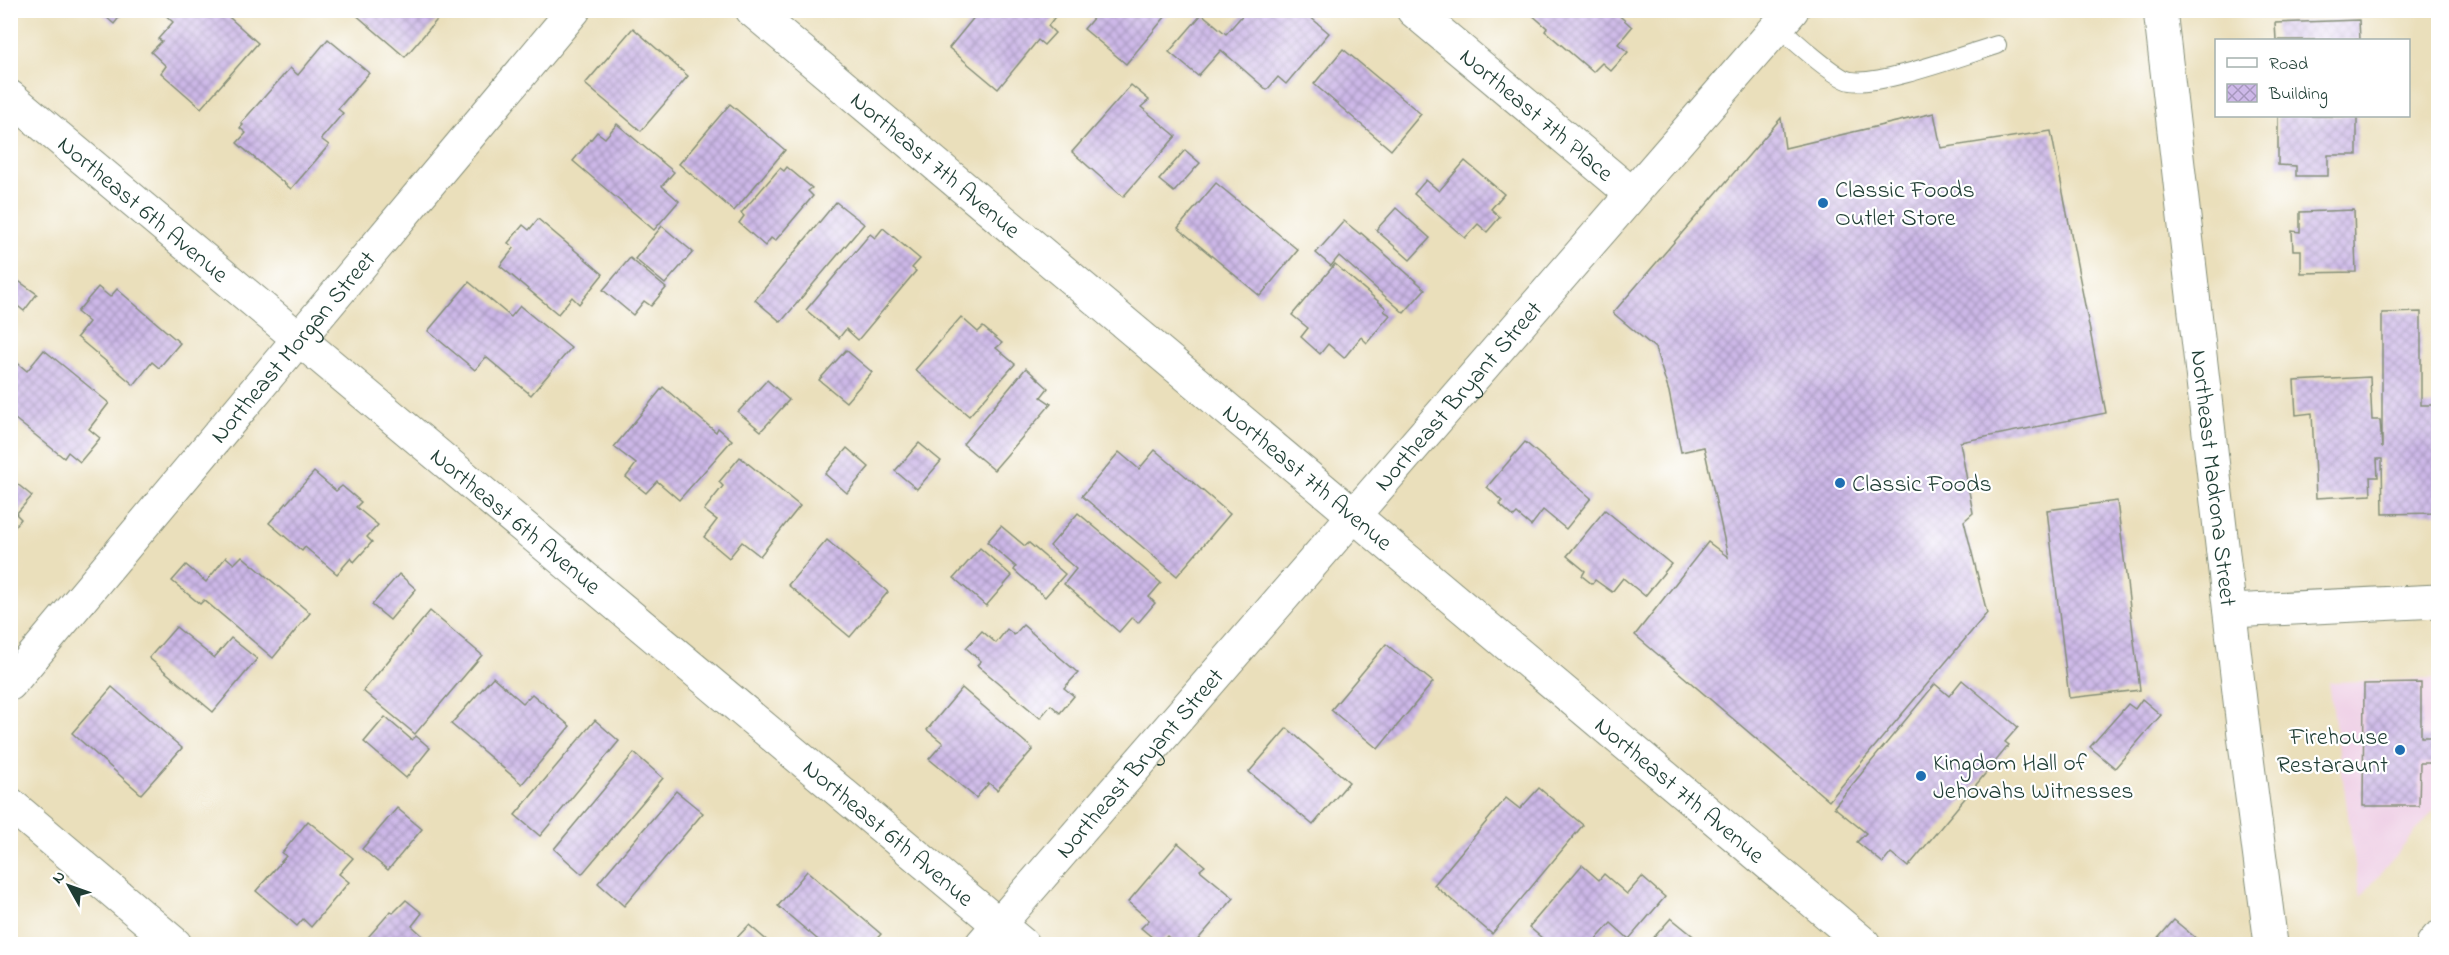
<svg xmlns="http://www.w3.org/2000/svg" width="2449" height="955" font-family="'Indie Flower',sans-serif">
<defs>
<pattern id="building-cross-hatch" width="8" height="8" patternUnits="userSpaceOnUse" patternTransform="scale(1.5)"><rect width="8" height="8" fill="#cdb8e8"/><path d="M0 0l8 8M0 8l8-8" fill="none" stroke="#a697bd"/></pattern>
</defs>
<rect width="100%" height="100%" fill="#fff"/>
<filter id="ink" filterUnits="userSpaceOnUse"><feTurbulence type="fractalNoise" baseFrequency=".0167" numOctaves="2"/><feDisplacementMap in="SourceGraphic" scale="12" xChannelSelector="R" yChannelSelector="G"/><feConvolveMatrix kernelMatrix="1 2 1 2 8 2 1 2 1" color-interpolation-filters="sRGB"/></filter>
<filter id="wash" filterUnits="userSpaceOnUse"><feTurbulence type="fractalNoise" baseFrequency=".008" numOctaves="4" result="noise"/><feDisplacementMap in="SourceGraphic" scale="24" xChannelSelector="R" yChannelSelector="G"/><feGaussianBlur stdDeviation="1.35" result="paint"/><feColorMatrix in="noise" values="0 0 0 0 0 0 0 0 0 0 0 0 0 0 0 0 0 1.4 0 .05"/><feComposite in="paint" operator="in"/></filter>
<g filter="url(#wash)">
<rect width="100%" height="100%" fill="#eadfbb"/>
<polygon fill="#efd0e6" points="2438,679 2438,805 2360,898 2329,682"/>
<g id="blocks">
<g fill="url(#building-cross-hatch)">
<polygon points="98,10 125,10 114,24"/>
<polygon points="160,10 221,10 258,43 201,108 161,73 166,66 151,52 162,41 158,39 173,22"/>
<polygon points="357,10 455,10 448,18 442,14 405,57 354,13"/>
<polygon points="921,10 940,10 932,20"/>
<polygon points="980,10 1060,10 1048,26 1055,33 1044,45 1038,40 998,89 949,48"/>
<polygon points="1100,10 1171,10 1126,64 1084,29"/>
<polygon points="1247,10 1302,10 1329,33 1286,84 1278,77 1267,90 1221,50 1198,76 1169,52 1202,14 1226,34"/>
<polygon points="1534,10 1613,10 1632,27 1618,44 1628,52 1611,71 1602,63 1593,72 1545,31 1547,28 1531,14"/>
<polygon points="2359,20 2360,40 2276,40 2275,23"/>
<polygon points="633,28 688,76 641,131 585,84"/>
<polygon points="328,39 369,73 338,109 343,113 321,139 329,145 291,189 237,143 246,133 240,128 243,125 241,123 290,68 298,75"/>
<polygon points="1343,49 1421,114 1391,150 1314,84"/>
<polygon points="1131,85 1149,100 1141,107 1176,136 1123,197 1072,152"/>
<polygon points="730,104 785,150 734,211 679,164"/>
<polygon points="1934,113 1941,148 2051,131 2106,413 1960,442 1973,513 1964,521 1987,613 1829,801 1635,635 1708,542 1728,557 1704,447 1681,452 1669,392 1655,348 1613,313 1781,118 1785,148"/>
<polygon points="2278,116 2357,116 2357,155 2328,155 2328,176 2296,176 2296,166 2278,165"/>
<polygon points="617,124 674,172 662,186 679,201 654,230 573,161 597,132 605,138"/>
<polygon points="1185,150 1200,163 1174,192 1159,180"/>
<polygon points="1465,161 1504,194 1491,209 1500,217 1487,232 1478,224 1465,238 1414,194 1426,180 1439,191"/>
<polygon points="787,167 812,188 808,191 813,196 775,241 771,238 765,246 739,223 744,216 741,213 780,168 784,171"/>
<polygon points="1216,183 1298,250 1260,296 1178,228"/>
<polygon points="836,202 864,224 781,322 755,300"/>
<polygon points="1396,208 1430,238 1410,260 1376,230"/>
<polygon points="2354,210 2356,272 2301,273 2301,250 2293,250 2292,231 2300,232 2300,212"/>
<polygon points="538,219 603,274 579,304 572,297 558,314 500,266 514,248 508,243 523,225 529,230"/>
<polygon points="1344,221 1360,234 1361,233 1425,289 1404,313 1339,256 1331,266 1316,253"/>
<polygon points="662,226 693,252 665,284 635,259"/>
<polygon points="883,228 920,259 912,268 916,271 858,340 846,329 839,338 806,310 870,234 875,238"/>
<polygon points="630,258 666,288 651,306 644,301 633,315 603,290"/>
<polygon points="1335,264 1386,308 1384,311 1390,315 1367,343 1361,337 1344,358 1328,344 1320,354 1301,337 1308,328 1292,315"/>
<polygon points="17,280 37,294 24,311 10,300 10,289"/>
<polygon points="469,282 511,317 520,306 571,348 531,395 486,357 475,370 428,331"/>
<polygon points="98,287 110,297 117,289 180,343 159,368 152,362 134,385 77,337 89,322 77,312"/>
<polygon points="2421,312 2421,405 2438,405 2438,513 2383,514 2382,459 2377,459 2378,477 2370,477 2371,495 2316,498 2312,413 2296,415 2294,381 2370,377 2372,420 2380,420 2382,448 2382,313"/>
<polygon points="961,317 978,332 983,327 1002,343 996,348 1015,364 969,416 915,370"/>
<polygon points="44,350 109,403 89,429 100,438 80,462 68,452 64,458 10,415 10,366 15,361 27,371"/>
<polygon points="846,350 872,372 846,402 819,380"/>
<polygon points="1026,368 1048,388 1041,397 1051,404 994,470 963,444"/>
<polygon points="767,380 789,400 761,431 738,412"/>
<polygon points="663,387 716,432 718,428 732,440 679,500 657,481 646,493 626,477 636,464 614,447"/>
<polygon points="1525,442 1591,498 1566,529 1543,510 1531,526 1517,514 1514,517 1499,504 1502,501 1487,487"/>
<polygon points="919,443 941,461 917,489 895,471"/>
<polygon points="847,448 869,467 847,493 825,474"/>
<polygon points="1155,450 1230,514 1177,576 1082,496 1119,452 1139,469"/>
<polygon points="740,457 800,506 760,556 742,542 729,558 704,537 717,520 704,510 723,486 719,482"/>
<polygon points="314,472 336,491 342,486 361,502 356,507 378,525 367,537 372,542 354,562 351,558 337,574 305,547 302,551 269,523"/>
<polygon points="10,478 32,496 16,514 21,519 10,533"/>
<polygon points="2117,501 2140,690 2069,698 2047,510"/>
<polygon points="1605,510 1671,564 1645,596 1623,578 1612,592 1595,580 1592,584 1582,576 1585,571 1567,556"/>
<polygon points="1078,513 1161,583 1149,597 1155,603 1138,623 1132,617 1119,632 1064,584 1076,569 1050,546"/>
<polygon points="1001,526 1025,546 1029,543 1065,574 1045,597 1014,570 1016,567 987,542"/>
<polygon points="827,540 888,592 850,637 788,585"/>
<polygon points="980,548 1012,576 986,606 954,578"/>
<polygon points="242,556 310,613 273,658 204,600 200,604 172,581 186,565 206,582 226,557 234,564"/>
<polygon points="399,574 416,589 390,620 372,605"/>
<polygon points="430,611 482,655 415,734 363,691"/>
<polygon points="1023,625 1078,673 1064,688 1074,696 1060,713 1051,705 1040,718 977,665 981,661 966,648 982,631 996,643 1007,629 1014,635"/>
<polygon points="176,627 214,658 231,638 257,659 213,712 149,658"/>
<polygon points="1386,644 1433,682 1378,749 1331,710"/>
<polygon points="493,677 523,703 532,694 570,726 522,784 451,724"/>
<polygon points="1962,680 2018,727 2005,742 2009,745 1908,867 1891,853 1883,863 1857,842 1866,833 1834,807 1935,684 1949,696"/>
<polygon points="2421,683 2421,737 2436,737 2436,763 2420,763 2419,806 2363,806 2364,684"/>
<polygon points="112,687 182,748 141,794 72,733"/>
<polygon points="962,688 1033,749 997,790 989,783 976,798 929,759 943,743 927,730"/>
<polygon points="2142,699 2161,715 2115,768 2090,747 2128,704 2135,709"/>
<polygon points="385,717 412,740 416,736 430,748 406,778 364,742"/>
<polygon points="595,720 619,741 540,836 515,815"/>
<polygon points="1287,728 1349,782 1313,825 1249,772"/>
<polygon points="634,753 663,778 582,874 554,849"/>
<polygon points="1539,788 1583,825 1492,934 1434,885 1506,798 1520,809"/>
<polygon points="676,791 703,813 624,906 598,883"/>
<polygon points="397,808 422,829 388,870 362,849"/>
<polygon points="308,821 353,858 339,874 349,882 311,927 303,919 297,926 256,891 286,856 282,853"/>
<polygon points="1178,843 1205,866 1200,870 1234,898 1194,944 1176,944 1167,936 1160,944 1141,928 1149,920 1128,902"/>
<polygon points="1582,865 1599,880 1604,874 1627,894 1642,877 1665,897 1629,939 1611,923 1592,944 1549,944 1529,927"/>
<polygon points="807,871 881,934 872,944 823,944 778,906"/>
<polygon points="406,900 422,913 412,926 432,944 362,944 391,911 393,913"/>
<polygon points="1671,918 1703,944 1648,944"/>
<polygon points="2174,920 2203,944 2153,944"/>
<polygon points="749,925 771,944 731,944"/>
</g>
</g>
</g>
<g filter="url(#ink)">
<use href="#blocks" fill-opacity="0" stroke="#848e78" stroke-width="1.5"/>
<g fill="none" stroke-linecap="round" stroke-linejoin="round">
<g stroke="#848e78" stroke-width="20">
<path id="lane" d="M1778 26C1790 37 1837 80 1851 81 1881 86 1964 55 1997 45"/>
</g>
<g stroke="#848e78" stroke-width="35">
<g id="street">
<path id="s1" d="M752 10 1864 944"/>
<path id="s2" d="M1413 10 1632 194"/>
<path id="s3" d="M2160 10 2244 735 2271 944"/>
<path id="s4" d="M10 97 1022 944"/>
<polyline points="2230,611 2438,601"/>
<path id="s5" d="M10 684 574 10"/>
<polyline points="10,804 175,944"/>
<path id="s6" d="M982 944 1792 10"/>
</g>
</g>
<g stroke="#848e78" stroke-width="35">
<polyline id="secondary" points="2433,944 2438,938"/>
</g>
<use href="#lane" stroke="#fff" stroke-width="18"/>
<use href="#street" stroke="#fff" stroke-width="33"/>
<use href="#secondary" stroke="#fff" stroke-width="33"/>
</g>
</g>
<g fill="#1f6fb2" stroke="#fff" stroke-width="2">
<circle cx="1823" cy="203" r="6"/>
<circle cx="1840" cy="483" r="6"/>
<circle cx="2400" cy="750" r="6"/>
<circle cx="1921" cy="776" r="6"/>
</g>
<g text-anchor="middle" stroke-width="4.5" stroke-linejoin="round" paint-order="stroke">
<g font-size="24" fill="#1f3d34" stroke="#fff">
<text dy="8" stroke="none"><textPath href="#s2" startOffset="162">Northeast 7th Place</textPath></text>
<text dy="8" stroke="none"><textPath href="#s1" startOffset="240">Northeast 7th Avenue</textPath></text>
<text dy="8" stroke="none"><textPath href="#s4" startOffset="174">Northeast 6th Avenue</textPath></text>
<text dy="8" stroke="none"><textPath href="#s5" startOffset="440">Northeast Morgan Street</textPath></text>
<text dy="8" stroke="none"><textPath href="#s6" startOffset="726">Northeast Bryant Street</textPath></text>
<text dy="8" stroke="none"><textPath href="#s1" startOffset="726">Northeast 7th Avenue</textPath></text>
<text dy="8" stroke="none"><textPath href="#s3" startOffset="471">Northeast Madrona Street</textPath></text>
<text dy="8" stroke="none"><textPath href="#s4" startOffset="660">Northeast 6th Avenue</textPath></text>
<text dy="8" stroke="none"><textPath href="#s6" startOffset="240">Northeast Bryant Street</textPath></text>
<text dy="8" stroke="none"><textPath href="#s1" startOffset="1212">Northeast 7th Avenue</textPath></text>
<text dy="8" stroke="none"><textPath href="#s4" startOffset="1146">Northeast 6th Avenue</textPath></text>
</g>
<g font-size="24" fill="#1f3d34" stroke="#fff" text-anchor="start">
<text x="1835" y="197">Classic Foods<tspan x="1835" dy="28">Outlet Store</tspan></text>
<text x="1852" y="491">Classic Foods</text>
<text x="2388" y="744" text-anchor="end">Firehouse<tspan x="2388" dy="28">Restaraunt</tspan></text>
<text x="1933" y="770">Kingdom Hall of<tspan x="1933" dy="28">Jehovahs Witnesses</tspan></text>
</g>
</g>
<rect width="2449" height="955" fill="none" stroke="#fff" stroke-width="36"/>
<rect x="2215" y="39" width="195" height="78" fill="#ffffff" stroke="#a5b1ae" stroke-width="1.5"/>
<rect x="2227" y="58" width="30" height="9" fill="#ffffff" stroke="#a5b1ae" stroke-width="1.5"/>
<text x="2269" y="69" font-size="18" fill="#1f3d34">Road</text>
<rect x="2227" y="84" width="30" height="18" fill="url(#building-cross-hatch)" stroke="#a5b1ae" stroke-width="1.5"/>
<text x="2269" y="99" font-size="18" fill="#1f3d34">Building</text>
<g transform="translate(69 886) rotate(310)" stroke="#ffffff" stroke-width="4.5" paint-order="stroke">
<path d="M0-4.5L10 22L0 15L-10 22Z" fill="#1f3d34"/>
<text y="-9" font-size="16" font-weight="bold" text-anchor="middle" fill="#1f3d34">N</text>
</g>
</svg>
